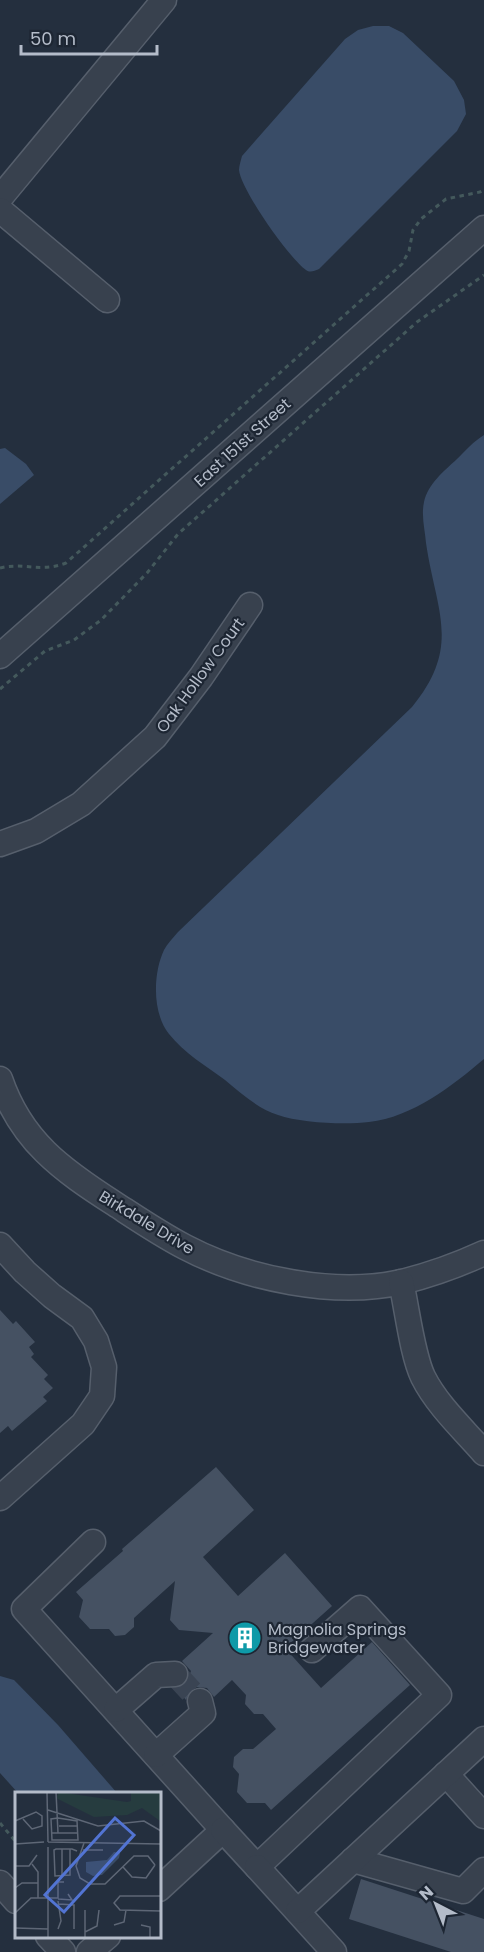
<svg xmlns="http://www.w3.org/2000/svg" width="484" height="1952" font-family="Poppins,sans-serif">
<rect width="100%" height="100%" fill="#242f3e"/>
<g fill="#394c67">
<path d="M373 26H389L403 33 454 81 464 100 466 114 457 131 319 269C314 271 310 273 306 270 289 258 241 190 239 170 239 166 241 160 242 156L345 39 358 30Z"/>
<path d="M484 435V1059C452 1086 413 1117 369 1122 346 1125 300 1123 278 1115 258 1109 241 1093 225 1080 206 1066 184 1053 169 1034 152 1013 153 973 164 950 167 944 173 938 178 932L412 707C462 646 436 611 426 543 425 530 421 516 424 502 428 484 443 472 457 459 465 451 474 441 484 435Z"/>
<polygon points="5,448 26,464 34,475 0,504 0,449"/>
<polygon points="0,1676 14,1680 58,1725 117,1793 18,1793 0,1773"/>
</g>
<g fill="#455162">
<polygon points="0,1310 13,1324 16,1321 35,1342 29,1347 34,1354 31,1357 48,1375 44,1379 53,1388 43,1397 47,1401 12,1431 8,1426 0,1433"/>
<polygon points="216,1467 254,1510 203,1557 238,1596 285,1553 332,1606 285,1648 321,1688 372,1642 410,1685 271,1810 265,1803 247,1803 237,1792 239,1774 233,1767 234,1757 243,1749 253,1749 276,1729 263,1714 254,1714 245,1704 246,1695 232,1680 214,1697 207,1688 197,1687 190,1691 186,1700 176,1688 182,1686 187,1681 191,1671 182,1661 213,1633 179,1630 170,1620 175,1581 134,1618 134,1627 125,1635 115,1636 109,1629 90,1629 79,1617 83,1600 76,1592 123,1551 122,1549"/>
<polygon points="361,1879 484,1919 484,1952 451,1952 349,1919"/>
</g>
<g fill="none" stroke-linecap="round" stroke-linejoin="round">
<polyline stroke="#3a4453" stroke-width="24" stroke-dasharray="24 12" stroke-linecap="butt" points="175,1674 200,1701"/>
<g stroke="#565f6c" stroke-width="27">
<g id="minor">
<polyline points="0,198 164,0"/>
<polyline points="0,210 107,300"/>
<polyline points="0,656 484,228"/>
<polyline points="0,844 36,831 81,804 155,737 201,677 250,605"/>
<path d="M0 1079C21 1141 62 1170 115 1204 138 1219 160 1234 185 1247 246 1279 334 1297 402 1282 430 1275 458 1265 484 1253"/>
<polyline points="0,1245 25,1272 52,1296 82,1318 96,1341 104,1367 102,1396 83,1424 0,1498"/>
<path d="M401 1282C407 1308 412 1354 423 1377 437 1405 463 1429 484 1453"/>
<polyline points="93,1542 24,1609 223,1830 159,1889"/>
<polyline points="116,1710 156,1675 175,1674"/>
<polyline points="156,1755 203,1713 200,1701"/>
<polyline points="446,1774 484,1816"/>
<polyline points="223,1830 257,1867 439,1695 360,1608 312,1650"/>
<polyline points="353,1860 463,1891 484,1870"/>
<polyline points="257,1867 334,1952"/>
<polyline points="0,1883 16,1901"/>
<polyline points="298,1911 484,1739"/>
<polyline points="48,1936 63,1952"/>
<polyline points="89,1952 108,1936"/>
</g>
</g>
<g stroke="#44595c" stroke-width="3" stroke-dasharray="4.5 4.5" stroke-linecap="butt">
<path d="M0 568C23 562 40 573 66 563L402 264 409 251 413 230 421 219 446 199 480 192 484 190"/>
<polyline points="0,689 45,651 74,640 101,620 147,573 178,534 417,322 484,275"/>
<polyline points="0,1823 16,1842"/>
</g>
<use href="#minor" stroke="#38414e" stroke-width="24"/>
</g>
<defs>
<g id="building-disc" transform="scale(1.725)"><circle r="9.5" fill="#0f9aa8" stroke="#1d2633"/><path d="M-4-6H4V6H1V3H-1V6H-4ZM-2.5-4.3h1.7v1.8h-1.7ZM.8-4.3h1.7v1.8H.8ZM-2.5-1h1.7V.8h-1.7ZM.8-1h1.7V.8H.8Z" fill="#fff"/></g>
</defs>
<g fill-rule="evenodd">
<use href="#building-disc" x="245" y="1638"/>
</g>
<g text-anchor="middle" stroke-width="4.5" stroke-linejoin="round" paint-order="stroke">
<g font-size="16" fill="#b4bcc9" stroke="#1d2633">
<text transform="translate(242 442) rotate(-42)" y="6">East 151st Street</text>
<text transform="translate(200 675) rotate(-54)" y="6">Oak Hollow Court</text>
<text transform="translate(147 1222) rotate(31)" y="6">Birkdale Drive</text>
</g>
<g font-size="16" fill="#b4bcc9" stroke="#1d2633" text-anchor="start">
<text x="268" y="1635">Magnolia Springs<tspan x="268" dy="18">Bridgewater</tspan></text>
</g>
</g>
<g transform="translate(15 1792)">
<rect width="146" height="146" fill="#242f3e"/>
<path d="M44 0 112 10 116 9V0H145V29L127 16 112 23 79 25 41 6Z" fill="#263c3f"/>
<path d="M99 60 105 61 104 66 87 83 78 84 71 80V70L92 68Z" fill="#394c67"/>
<path fill="none" stroke="#5e6776" stroke-width="1.5" d="M32 0 33 50M41 0 43 41M33 18 83 34 129 29 146 39M43 26 62 29 63 48H37L36 27ZM0 29 21 20 27 24V34L17 37 8 27M44 34H63M36 41H63M33 50 146 52M69 51 61 74 65 86 75 92H90L119 64H133L140 73M0 52 29 50M47 57V85M55 57V83L40 84 39 58 41 57H57L62 59M68 58H88M17 72 23 80V106M0 74H14L22 63M108 75 117 85 131 86 140 73M0 96 7 91H23M146 104H105L99 111 105 118 146 119M43 107 57 108 53 102M44 112 59 113V137M0 121 16 106H43V90H49M99 133 109 130 111 118M126 133 135 135V145M0 136 33 137M43 137 46 129 43 109M70 140 82 134 84 118M33 145V55M70 145V118"/>
<path fill="#5274d3" fill-opacity="0.15" stroke="#5274d3" stroke-width="3" d="M100 26 119 43 49 120 30 103Z"/>
<rect width="146" height="146" fill="none" stroke="#b4bcc9" stroke-width="3"/>
</g>
<g transform="translate(436 1904) rotate(318)" stroke="#1d2633" stroke-width="4.5" paint-order="stroke">
<path d="M0-4.5L10 22L0 15L-10 22Z" fill="#b4bcc9"/>
<text y="-9" font-size="16" font-weight="bold" text-anchor="middle" fill="#b4bcc9">N</text>
</g>
<path d="M21 45v9h136v-9" fill="none" stroke="#b4bcc9" stroke-width="3"/>
<text x="30" y="45" font-size="18" fill="#b4bcc9" stroke="#1d2633" stroke-width="4.5" paint-order="stroke">50 m</text>
</svg>
